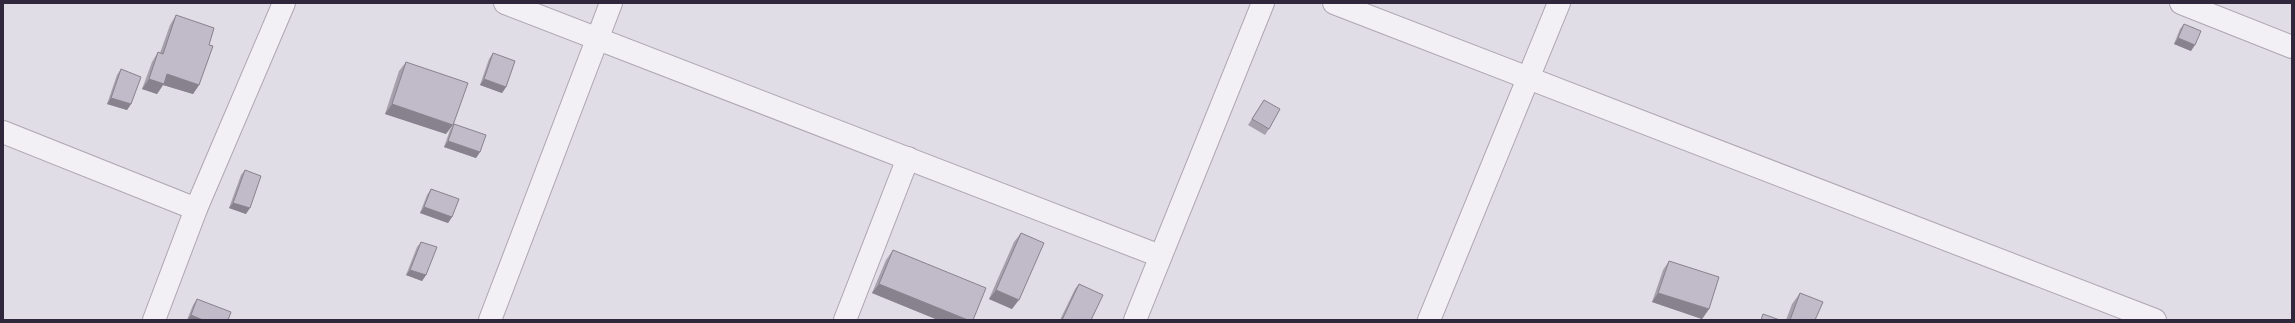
<svg xmlns="http://www.w3.org/2000/svg" width="2295" height="323" font-family="'Alegreya Sans',sans-serif">
<rect width="100%" height="100%" fill="#e1dde6"/>
<g fill="none" stroke-linecap="round" stroke-linejoin="round">
<g stroke="#aca6b3" stroke-width="24">
<g id="street">
<polyline points="505,3 1160,256"/>
<polyline points="1334,3 2155,320"/>
<polyline points="2181,3 2292,47"/>
<polyline points="3,132 196,209"/>
<polyline points="154,320 196,209 284,3"/>
<polyline points="490,320 611,3"/>
<polyline points="845,320 908,158"/>
<polyline points="1135,320 1263,3"/>
<polyline points="1429,320 1559,3"/>
</g>
</g>
<use href="#street" stroke="#f2eff5" stroke-width="22"/>
</g>
<g fill="#a6a0ad">
<polygon points="176,15 209,45 199,85 193,94 163,85 157,94 142,89 152,62 158,52 160,53 170,25"/>
<polygon points="2184,24 2191,51 2174,44 2180,29"/>
<polygon points="493,53 506,87 502,93 480,85 489,59"/>
<polygon points="406,62 446,134 385,114 399,71"/>
<polygon points="121,69 131,104 127,110 107,104 117,75"/>
<polygon points="1264,100 1269,129 1265,135 1248,125"/>
<polygon points="454,124 480,152 476,158 444,147 450,130"/>
<polygon points="245,170 246,214 229,208 241,175"/>
<polygon points="431,189 452,217 448,223 420,213 427,195"/>
<polygon points="1021,233 1012,309 989,299 1014,242"/>
<polygon points="421,242 426,275 422,281 406,275 417,247"/>
<polygon points="893,250 973,320 938,320 872,293 886,260"/>
<polygon points="1669,261 1709,309 1702,319 1652,302 1663,270"/>
<polygon points="1079,284 1091,320 1060,320 1075,289"/>
<polygon points="1800,293 1815,320 1786,320 1792,304"/>
<polygon points="197,299 228,320 187,320 193,305"/>
</g>
<g fill="#87828d">
<polygon points="2178,38 2195,45 2191,51 2174,44"/>
<polygon points="167,74 199,85 193,94 163,85 157,94 142,89 149,79"/>
<polygon points="484,79 506,87 502,93 480,85"/>
<polygon points="111,98 131,104 127,110 107,104"/>
<polygon points="392,104 453,125 446,134 385,114"/>
<polygon points="448,141 480,152 476,158 444,147"/>
<polygon points="233,203 250,208 246,214 229,208"/>
<polygon points="424,207 452,217 448,223 420,213"/>
<polygon points="410,270 426,275 422,281 406,275"/>
<polygon points="879,284 968,320 938,320 872,293"/>
<polygon points="996,290 1019,300 1012,309 989,299"/>
<polygon points="1658,293 1709,309 1702,319 1652,302"/>
<polygon points="191,315 203,320 187,320"/>
</g>
<g fill="#c1bac9" stroke="#87828d">
<polygon points="176,15 214,28 209,45 213,46 199,85 167,74 164,84 149,79 158,52 163,54"/>
<polygon points="2184,24 2201,31 2195,45 2178,38"/>
<polygon points="493,53 515,61 506,87 484,79"/>
<polygon points="406,62 468,83 453,125 392,104"/>
<polygon points="121,69 141,77 131,104 111,98"/>
<polygon points="1264,100 1280,109 1269,129 1252,119"/>
<polygon points="454,124 486,135 480,152 448,141"/>
<polygon points="245,170 261,176 250,208 233,203"/>
<polygon points="431,189 459,199 452,217 424,207"/>
<polygon points="1021,233 1044,243 1019,300 996,290"/>
<polygon points="421,242 437,247 426,275 410,270"/>
<polygon points="893,250 986,288 973,320 968,320 879,284"/>
<polygon points="1669,261 1719,277 1709,309 1658,293"/>
<polygon points="1079,284 1103,295 1091,320 1062,320"/>
<polygon points="1800,293 1823,302 1815,320 1790,320"/>
<polygon points="197,299 231,312 228,320 203,320 191,315"/>
<polygon points="1763,314 1780,320 1761,320"/>
</g>
<rect width="2295" height="323" fill="none" stroke="#31273d" stroke-width="8"/>
</svg>
